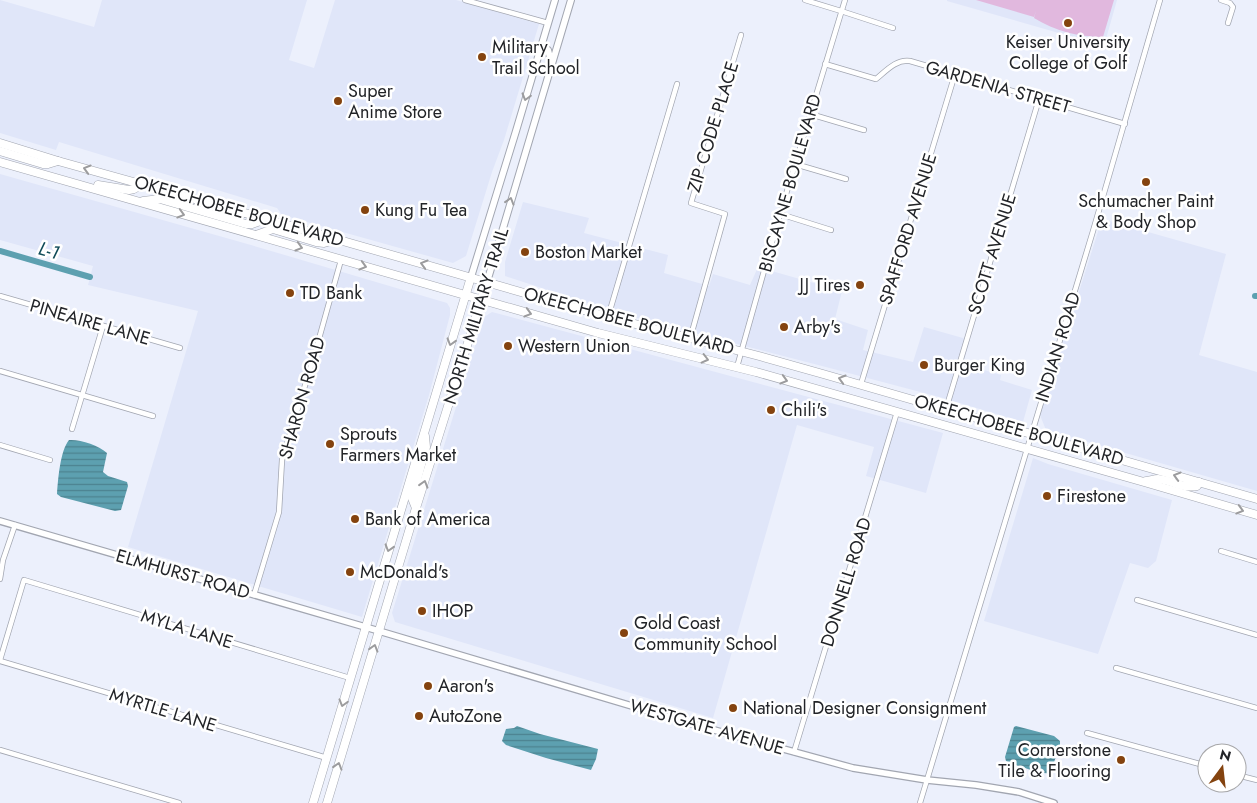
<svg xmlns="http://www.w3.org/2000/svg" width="1257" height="803" font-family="Jost,sans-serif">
<defs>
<pattern id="water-rules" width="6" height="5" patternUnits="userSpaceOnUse" patternTransform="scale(1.25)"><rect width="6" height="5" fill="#5da0b0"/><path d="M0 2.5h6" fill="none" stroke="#4c828f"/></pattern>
</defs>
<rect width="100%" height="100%" fill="#ecf0fc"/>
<g fill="#e0e6f9">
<polygon points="0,0 94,27 102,0 307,0 289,60 314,68 335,0 456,0 539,24 504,140 492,172 466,256 453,263 282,215 277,208 59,142 56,150 0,133"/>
<polygon points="947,0 1117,0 1104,46 947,1"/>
<polygon points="0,174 251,245 447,303 450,308 450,315 429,395 362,617 128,547 198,311 88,285 93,266 0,240"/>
<polygon points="523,202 589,218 584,233 668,255 664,273 709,286 713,274 750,285 758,267 842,291 835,319 868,330 863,350 913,362 924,327 970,340 963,364 1001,375 1000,380 1032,390 1023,422 943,398 822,366 618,313 505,276 505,262"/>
<polygon points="1102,219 1226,254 1199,355 1257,372 1257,491 1046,430 1040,415"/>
<polygon points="492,312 943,433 926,493 866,476 874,447 797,425 713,718 395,622 392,613 484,317"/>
<polygon points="1033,458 1048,464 1172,500 1156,561 1148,568 1130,563 1098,654 984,621"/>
</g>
<path fill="#e1b8de" d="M976 0H1114L1103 37C1079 37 1055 31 1034 18L1036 11 1034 17Z"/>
<g fill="url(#water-rules)">
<path d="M69 440C79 439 99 445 107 453L103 472 108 476 127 482 128 486 121 510 115 511 61 497 57 494C58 480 60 451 69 440Z"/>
<polygon points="517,726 540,734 598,749 596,759 591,770 546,758 506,745 502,741 506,729 514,728"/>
<path d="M1016 726 1054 736 1060 741V745L1051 771C1050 771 1049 773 1048 773 1043 775 1012 764 1006 761L1005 757 1014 727Z"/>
</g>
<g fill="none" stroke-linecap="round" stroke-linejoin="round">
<g stroke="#5da0b0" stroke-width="6">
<polyline points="0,251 90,277"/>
<polyline points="1255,296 1257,296"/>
</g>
<g stroke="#a2a6b1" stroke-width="6">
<g id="minor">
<polyline points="465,0 548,23"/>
<polyline points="805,0 841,11 893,28"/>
<polyline points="1221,0 1230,3 1233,7 1228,23"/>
<path d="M825 64 876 79C886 71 896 59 910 61L1125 124"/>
<polyline points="810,114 864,130"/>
<polyline points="795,164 846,179"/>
<polyline points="780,214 831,230"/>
<polyline points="0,296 180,348"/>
<polyline points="608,317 677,84"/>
<polyline points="690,339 725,214 691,203 741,35"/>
<polyline points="737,367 780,214 845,0"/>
<polyline points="0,371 153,416"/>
<polyline points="861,384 955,74"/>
<polyline points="946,409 1039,99"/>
<polyline points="72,429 103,326"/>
<polyline points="0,445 50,460"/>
<polyline points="1221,551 1257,562"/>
<polyline points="0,579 3,560 15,525"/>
<polyline points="254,595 279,512 282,460 315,353 341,260"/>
<polyline points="1137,600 1257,635"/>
<polyline points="0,660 24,580 350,678"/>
<polyline points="0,661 327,758"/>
<polyline points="1116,668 1257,708"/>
<polyline points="1087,733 1207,766"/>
<polyline points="0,750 179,803"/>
<polyline points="794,752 897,412"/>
<polyline points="1237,775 1257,780"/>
<polyline points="920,803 1093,231 1160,0"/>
</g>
</g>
<g stroke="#a2a6b1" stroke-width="8">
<polyline id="tertiary" points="0,521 379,631 696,725 853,768 927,780 976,785 1019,792 1054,803"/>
</g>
<g stroke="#a2a6b1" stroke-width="8">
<g id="secondary">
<polyline points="542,44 548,50 551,61"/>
<polyline points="471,277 516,131 555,0"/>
<polyline points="487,282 571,0"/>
</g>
</g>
<g stroke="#a2a6b1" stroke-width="9">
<g id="primary">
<polyline points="0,143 58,161 266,219 608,317 759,356 823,374 1257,499"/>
<polyline points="0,151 43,164 48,164 58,161"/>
<polyline points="0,162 598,333 756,372 1144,482 1257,515"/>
<polyline points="98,185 129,190 134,189 142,184"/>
<polyline points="143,201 160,199 246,224 252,224 266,219"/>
<polyline points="256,235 273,229 316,242 324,243 338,239"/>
<path d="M1146 481C1149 481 1154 479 1158 479 1171 480 1183 489 1197 486L1199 482"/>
<polyline points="416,508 412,498 426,447 425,436"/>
<polyline points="313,803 471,277"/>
<polyline points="327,803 416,508 487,282"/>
</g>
</g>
<use href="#minor" stroke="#fff" stroke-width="4.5"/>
<use href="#tertiary" stroke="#fff" stroke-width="5.5"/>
<use href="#secondary" stroke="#fff" stroke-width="6"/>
<use href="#primary" stroke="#fff" stroke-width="8"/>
</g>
<defs><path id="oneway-chevron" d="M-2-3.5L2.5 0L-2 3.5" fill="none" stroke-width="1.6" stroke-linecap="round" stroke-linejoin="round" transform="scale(1.25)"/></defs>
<g stroke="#9c9c9e">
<use href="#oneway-chevron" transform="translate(526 97) rotate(106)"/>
<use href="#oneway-chevron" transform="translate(87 169) rotate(-164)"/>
<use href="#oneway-chevron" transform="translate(510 201) rotate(-73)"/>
<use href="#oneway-chevron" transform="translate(181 214) rotate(16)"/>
<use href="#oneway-chevron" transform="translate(299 247) rotate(16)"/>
<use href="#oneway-chevron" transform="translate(424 264) rotate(-164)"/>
<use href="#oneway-chevron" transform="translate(363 266) rotate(16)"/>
<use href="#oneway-chevron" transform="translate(528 313) rotate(16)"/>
<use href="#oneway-chevron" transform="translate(451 342) rotate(107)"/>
<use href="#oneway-chevron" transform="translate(705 359) rotate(14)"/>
<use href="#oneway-chevron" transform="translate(842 379) rotate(-164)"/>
<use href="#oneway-chevron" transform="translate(784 380) rotate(16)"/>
<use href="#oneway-chevron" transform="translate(1177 476) rotate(-164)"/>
<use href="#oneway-chevron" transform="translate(424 484) rotate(-73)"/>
<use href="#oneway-chevron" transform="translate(1240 510) rotate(16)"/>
<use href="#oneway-chevron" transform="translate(389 548) rotate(107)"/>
<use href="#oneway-chevron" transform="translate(374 648) rotate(-73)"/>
<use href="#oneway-chevron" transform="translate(343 703) rotate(106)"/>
<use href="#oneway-chevron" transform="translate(338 766) rotate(-73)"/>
</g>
<g fill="#84430f" stroke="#fff" stroke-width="2">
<circle cx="1068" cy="23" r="5"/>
<circle cx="482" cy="57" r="5"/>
<circle cx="338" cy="101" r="5"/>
<circle cx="1146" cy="182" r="5"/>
<circle cx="365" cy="210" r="5"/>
<circle cx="525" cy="252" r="5"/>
<circle cx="860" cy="285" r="5"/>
<circle cx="290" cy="293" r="5"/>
<circle cx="784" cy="327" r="5"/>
<circle cx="508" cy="346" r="5"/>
<circle cx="924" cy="365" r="5"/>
<circle cx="771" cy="410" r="5"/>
<circle cx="330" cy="444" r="5"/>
<circle cx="1047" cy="496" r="5"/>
<circle cx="355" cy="519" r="5"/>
<circle cx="350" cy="572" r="5"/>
<circle cx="422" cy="611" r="5"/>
<circle cx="624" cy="633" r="5"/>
<circle cx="428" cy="686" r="5"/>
<circle cx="733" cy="708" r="5"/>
<circle cx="419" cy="716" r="5"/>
<circle cx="1121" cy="760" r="5"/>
</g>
<g text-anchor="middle" stroke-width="5" stroke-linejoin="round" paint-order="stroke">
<g font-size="18" fill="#222428" stroke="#fff" text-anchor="start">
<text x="1068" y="48" text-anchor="middle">Keiser University<tspan x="1068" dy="21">College of Golf</tspan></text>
<text x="492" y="53">Military<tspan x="492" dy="21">Trail School</tspan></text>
<text x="348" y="97">Super<tspan x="348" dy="21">Anime Store</tspan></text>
<text x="1146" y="207" text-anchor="middle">Schumacher Paint<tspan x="1146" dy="21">&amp; Body Shop</tspan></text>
<text x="375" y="216">Kung Fu Tea</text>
<text x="535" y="258">Boston Market</text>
<text x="850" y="291" text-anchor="end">JJ Tires</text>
<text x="300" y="299">TD Bank</text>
<text x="794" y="333">Arby's</text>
<text x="518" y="352">Western Union</text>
<text x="934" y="371">Burger King</text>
<text x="781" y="416">Chili's</text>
<text x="340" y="440">Sprouts<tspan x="340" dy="21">Farmers Market</tspan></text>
<text x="1057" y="502">Firestone</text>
<text x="365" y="525">Bank of America</text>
<text x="360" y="578">McDonald's</text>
<text x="432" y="617">IHOP</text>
<text x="634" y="629">Gold Coast<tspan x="634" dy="21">Community School</tspan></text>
<text x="438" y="692">Aaron's</text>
<text x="743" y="714">National Designer Consignment</text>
<text x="429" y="722">AutoZone</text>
<text x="1111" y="756" text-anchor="end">Cornerstone<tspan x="1111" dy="21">Tile &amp; Flooring</tspan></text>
</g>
<g font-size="18" fill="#222428" stroke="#fff">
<text transform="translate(998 87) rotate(16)" y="6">GARDENIA STREET</text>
<text transform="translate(713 127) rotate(-73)" y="6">ZIP CODE PLACE</text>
<text transform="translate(790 183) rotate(-74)" y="6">BISCAYNE BOULEVARD</text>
<text transform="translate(239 211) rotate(16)" y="6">OKEECHOBEE BOULEVARD</text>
<text transform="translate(908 229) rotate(-73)" y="6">SPAFFORD AVENUE</text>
<text transform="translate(992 254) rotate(-73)" y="6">SCOTT AVENUE</text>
<text transform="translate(476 316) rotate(-73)" y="6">NORTH MILITARY TRAIL</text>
<text transform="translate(629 321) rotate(15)" y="6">OKEECHOBEE BOULEVARD</text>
<text transform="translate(90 322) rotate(16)" y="6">PINEAIRE LANE</text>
<text transform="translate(1058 347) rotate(-73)" y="6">INDIAN ROAD</text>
<text transform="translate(302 398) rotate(-74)" y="6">SHARON ROAD</text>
<text transform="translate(1019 430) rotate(16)" y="6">OKEECHOBEE BOULEVARD</text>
<text transform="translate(183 574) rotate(16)" y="6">ELMHURST ROAD</text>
<text transform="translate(846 582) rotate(-73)" y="6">DONNELL ROAD</text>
<text transform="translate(187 629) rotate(17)" y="6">MYLA LANE</text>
<text transform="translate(163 710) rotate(17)" y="6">MYRTLE LANE</text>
<text transform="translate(707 727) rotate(16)" y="6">WESTGATE AVENUE</text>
</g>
<g font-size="19" font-style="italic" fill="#104b58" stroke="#fff">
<text transform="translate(49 250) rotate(16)" y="7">L-1</text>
</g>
</g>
<g transform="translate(1222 768) rotate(15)"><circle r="24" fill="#ffffff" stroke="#a7a7a9"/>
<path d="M0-4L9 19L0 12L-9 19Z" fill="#84430f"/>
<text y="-8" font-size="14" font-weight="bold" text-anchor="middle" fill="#222428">N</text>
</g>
</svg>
